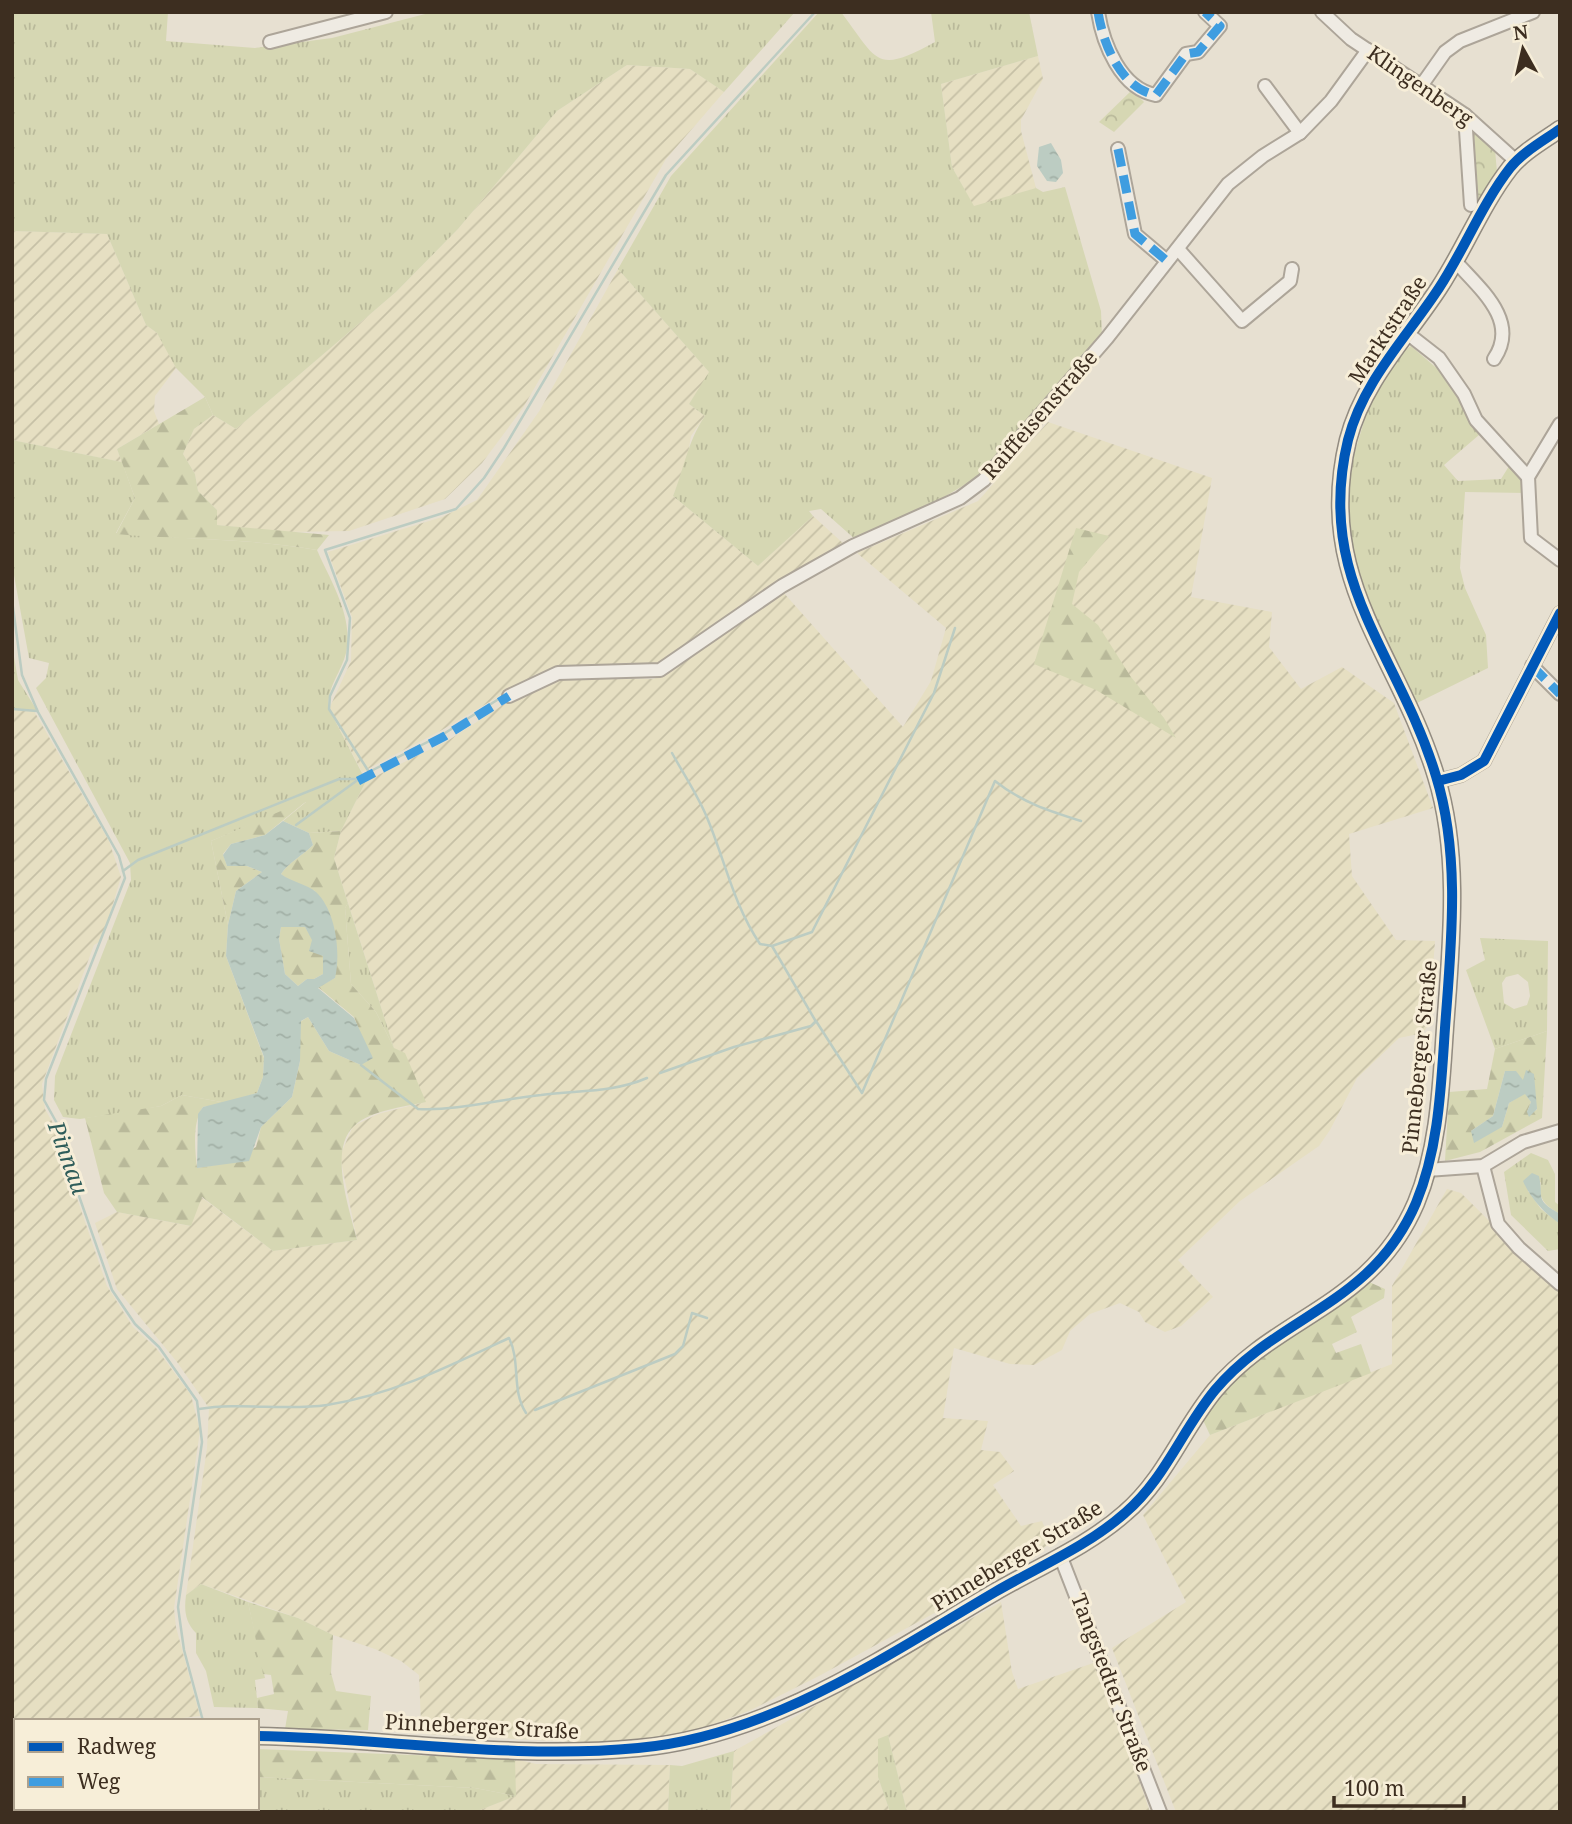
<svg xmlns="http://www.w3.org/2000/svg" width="1572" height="1824" font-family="'Noto Serif',serif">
<defs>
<pattern id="farmland-furrows" width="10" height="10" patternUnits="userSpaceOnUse" patternTransform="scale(1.75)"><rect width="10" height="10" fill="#e6dfc2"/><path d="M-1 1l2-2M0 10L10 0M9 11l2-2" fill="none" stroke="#c6c0a6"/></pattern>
<pattern id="grass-tufts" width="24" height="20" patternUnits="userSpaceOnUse" patternTransform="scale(1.75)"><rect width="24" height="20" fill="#d6d7b3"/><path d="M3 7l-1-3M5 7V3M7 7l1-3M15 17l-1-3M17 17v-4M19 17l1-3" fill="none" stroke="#b9b99a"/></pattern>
<pattern id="forest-firs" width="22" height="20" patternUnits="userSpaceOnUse" patternTransform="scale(1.75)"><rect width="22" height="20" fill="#d6d7b3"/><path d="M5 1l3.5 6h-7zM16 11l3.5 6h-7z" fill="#b9b99a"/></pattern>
<pattern id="park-crowns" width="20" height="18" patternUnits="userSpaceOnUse" patternTransform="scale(1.75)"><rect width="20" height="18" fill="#d6d7b3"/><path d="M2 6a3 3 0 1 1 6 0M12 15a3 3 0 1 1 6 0" fill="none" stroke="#b9b99a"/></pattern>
<pattern id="water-ripples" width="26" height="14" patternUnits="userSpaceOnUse" patternTransform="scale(1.75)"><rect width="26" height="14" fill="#bcccc2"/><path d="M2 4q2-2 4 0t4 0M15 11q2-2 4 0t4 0" fill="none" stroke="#a2b0a6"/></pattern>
</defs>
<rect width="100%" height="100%" fill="#e7e0d1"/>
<g fill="url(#farmland-furrows)">
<polygon points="1038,56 1043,79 1021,120 1021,131 1036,188 974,207 952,167 941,84"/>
<polygon points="627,65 690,69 724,92 666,159 523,408 482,463 445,499 349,531 287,532 217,525 217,510 198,491 195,474 183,454 194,429 213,415 236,429 396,292 458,229 557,111"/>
<polygon points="12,231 107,234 146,325 157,333 168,351 176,368 155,396 154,411 159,424 117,449 122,462 12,440"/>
<polygon points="618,269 710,373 689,404 705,416 691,436 687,460 673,496 758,566 813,516 845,545 663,662 650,666 565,667 535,675 442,730 362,772 329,709 351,661 352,617 328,552 442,517 477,500 540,410"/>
<polygon points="1048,422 1212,478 1191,597 1272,612 1269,647 1301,689 1342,667 1394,703 1433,808 1349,834 1352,876 1396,940 1435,941 1429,1024 1423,1033 1399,1038 1357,1078 1330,1130 1319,1146 1240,1201 1178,1260 1213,1297 1181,1326 1165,1332 1145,1322 1139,1312 1120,1303 1090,1314 1070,1331 1062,1350 1034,1365 1010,1364 954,1348 943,1418 988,1421 981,1450 1000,1452 1014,1471 993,1485 1021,1526 1042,1521 1051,1543 995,1580 819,1676 749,1711 703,1728 648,1740 594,1743 425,1734 421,1723 419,1675 401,1661 375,1649 333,1635 298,1618 201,1584 186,1595 207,1448 209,1408 177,1362 117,1289 95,1223 117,1212 190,1226 201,1197 273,1251 357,1240 340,1156 353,1126 378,1114 425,1102 394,1048 334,858 341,831 366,781 449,740 512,699 557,677 654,679 783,592 903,727 931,681 946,628 857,553 978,501"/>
<polygon points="12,709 34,711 109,841 121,877 110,914 99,942 94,945 42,1084 45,1109 58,1132 66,1166 107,1286 133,1327 156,1348 191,1395 200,1431 174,1608 176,1627 200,1716 156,1721 16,1721 16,1744 12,1744"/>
<polygon points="1447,1189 1461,1193 1560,1291 1560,1812 1176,1812 1112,1648 1186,1602 1143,1515 1210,1435 1392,1364 1392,1286"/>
<polygon points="1001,1602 1012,1672 1018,1689 1099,1661 1150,1812 907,1812 888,1735 878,1777 890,1812 730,1812 734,1751"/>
<polygon points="515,1759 536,1764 670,1765 668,1812 475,1812 515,1796"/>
<polygon points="16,1784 16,1808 207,1808 207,1812 12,1812 12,1785"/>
</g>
<g fill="url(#grass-tufts)" fill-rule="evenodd">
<polygon points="12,12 168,12 166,41 255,48 332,38 433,12 795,12 724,92 690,69 627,65 557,111 458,229 396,292 236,429 213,415 205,397 176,368 157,333 146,325 107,234 12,231"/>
<path d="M819 12H841C878 61 875 75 935 42L931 12H1029L1038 56 941 84 952 167 974 206 1036 188 1043 192 1065 187 1101 311 1102 336 984 473 931 505 856 540 821 509 809 511 813 516 758 566 673 496C684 469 688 440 705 416L689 404 709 372 618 269 671 176Z"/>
<polygon points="1411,346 1455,384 1479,435 1444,465 1458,481 1501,479 1511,463 1524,478 1525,493 1465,492 1460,568 1465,588 1486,635 1488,668 1417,703 1358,584 1347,540 1347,500 1354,455 1368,408 1400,353"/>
<path d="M12 440 122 462 135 498 116 533C183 540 250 538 317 550 331 582 354 617 346 653 341 673 326 688 329 709L366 781 341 831 309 833 283 821 306 802 211 841 228 925 226 956 264 1058 263 1077 257 1093 227 1103 182 1095 161 1106 134 1111 80 1119 63 1117 54 1100 55 1076 131 880 130 863 36 688 46 678 49 663 29 658 12 564Z"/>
<polygon points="12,645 18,680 38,712 12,709"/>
<polygon points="348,903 394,1048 376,1012 351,984 345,908"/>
<path d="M1480 938 1548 941 1547 1031 1495 1049 1466 970 1485 960ZM1518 974 1528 982 1530 996 1527 1005 1514 1009 1504 1003 1502 983 1506 977Z"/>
<path d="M1531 1153 1548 1160 1555 1174V1202L1560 1206V1214C1546 1206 1537 1199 1541 1182L1528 1191 1541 1209 1560 1224V1249L1548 1251 1511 1215 1504 1172Z"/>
<path d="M201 1584 248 1602 265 1678 255 1680 258 1708 214 1707 206 1671 196 1653V1633C185 1622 184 1610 186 1595Z"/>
<polygon points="888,1735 907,1812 890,1812 878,1777 878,1739"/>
<polygon points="734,1751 730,1812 668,1812 670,1765 682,1766"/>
<polygon points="257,1777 475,1788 516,1796 475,1812 218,1812 219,1808 257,1808"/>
</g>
<g fill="url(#forest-firs)" fill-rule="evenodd">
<path d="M205 397 213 415 194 429 183 454 195 474 198 491 217 510V525L329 535 317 550C250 538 183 540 116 534L135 498 117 449Z"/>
<polygon points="1076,528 1109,536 1079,572 1072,604 1098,625 1131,677 1164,718 1176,738 1096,690 1034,664"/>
<polygon points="309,799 265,835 231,844 223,854 227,866 247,866 262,872 236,891 228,925 211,841"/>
<path d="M341 831 334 858 348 903 345 908 351 984 376 1012 394 1048 405 1053 426 1102C404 1107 371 1110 354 1126 328 1150 350 1210 357 1240L273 1251 202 1197 191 1226 117 1212 104 1193 85 1118 161 1106 182 1095 227 1103 203 1107C192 1122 195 1150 197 1168L227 1163 256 1147 261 1127 292 1097 300 1061V1022L308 1017 329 1051 361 1065V1035L354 1017 318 987 335 978 315 891 291 882 281 874C289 862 302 856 313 845L309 833Z"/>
<polygon points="281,927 305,927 323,956 323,974 314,979 307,979 298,986 285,974 279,939"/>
<path d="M1547 1031 1542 1118 1480 1152 1445 1161 1449 1092 1487 1089 1495 1049ZM1505 1071 1523 1081 1537 1110 1527 1112 1531 1102 1525 1093 1509 1103 1502 1127 1471 1131 1493 1116Z"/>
<polygon points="1369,1282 1385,1289 1384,1298 1351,1317 1357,1332 1332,1344 1336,1353 1361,1344 1371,1373 1210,1435 1202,1418 1231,1379"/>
<polygon points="248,1602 298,1618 333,1635 331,1673 336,1691 371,1696 368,1730 285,1729 288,1711 258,1708 257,1698 274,1694 271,1675 263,1674"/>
<polygon points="257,1749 515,1759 516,1796 475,1788 257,1777"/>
</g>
<g fill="url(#park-crowns)">
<polygon points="1132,90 1144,102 1114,132 1099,122"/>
<polygon points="1473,131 1495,150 1497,172 1477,206"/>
</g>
<g fill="url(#water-ripples)" fill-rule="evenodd">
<polygon points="1051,143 1061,160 1063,173 1056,182 1047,181 1037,166 1039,147"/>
<path d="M283 821 309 833 313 845C302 856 289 862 281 874 291 882 307 884 316 892 336 911 341 953 335 978L318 988 354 1018 373 1058 361 1065 329 1051 308 1017 301 1021 300 1061 292 1097 261 1127 249 1161 197 1168 198 1114 203 1107 257 1093 263 1077 264 1057 226 956 228 925 236 891 262 872 247 866H227L223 855 231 844 265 835ZM281 927H305L312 940 309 951 323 956V974L314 979H307L298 986 285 974 279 939Z"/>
<polygon points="1526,1070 1534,1074 1537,1109 1529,1117 1527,1112 1531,1102 1525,1094 1509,1103 1502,1127 1474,1143 1471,1131 1493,1116 1505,1071 1516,1071 1523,1080"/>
<path d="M1532 1173 1539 1176C1544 1199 1534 1199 1560 1214V1224C1545 1214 1530 1198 1523 1181Z"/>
</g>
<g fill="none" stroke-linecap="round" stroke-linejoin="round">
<g stroke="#bcccc2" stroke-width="2.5">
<polyline points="12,600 22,675 38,712 119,856 125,878 46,1079 44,1100 59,1127 72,1176 112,1290 135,1324 159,1347 197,1401 202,1442 178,1607 184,1650 203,1721"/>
<polyline points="529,680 541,674"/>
<polyline points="505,695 445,733 369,772 329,709 330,696 347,660 350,618 325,550 456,509 484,478 504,448 666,175 815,12"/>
<polyline points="12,709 37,711"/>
<path d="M672 753C684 775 699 797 708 820 725 861 734 906 760 944L772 946"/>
<polyline points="296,825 359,779"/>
<polyline points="123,871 138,860 339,779 359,779"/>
<polyline points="815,1020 772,946 812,932 934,693 955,628"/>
<path d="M361 1065 418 1109C458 1111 501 1099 541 1095 578 1090 612 1093 647 1078"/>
<path d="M660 1073 734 1047 811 1026 816 1021 862 1093 995 781C1021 802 1049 811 1081 821"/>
<path d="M199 1409C241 1402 285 1411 327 1405 392 1395 450 1366 509 1338 521 1362 511 1390 526 1413"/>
<polyline points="535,1410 675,1354 683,1346 692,1313 707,1318"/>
<polyline points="211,1812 212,1808"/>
</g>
<g stroke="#ada599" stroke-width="16">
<g id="minor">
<path d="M1098 12C1103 44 1121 89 1156 95L1186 54 1198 52 1220 26 1205 12"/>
<polyline points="1322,12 1351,39 1465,115 1516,161"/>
<polyline points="270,42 386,12"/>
<polyline points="1265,86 1300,133"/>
<polyline points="1421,86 1445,52 1460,41 1533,12"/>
<polyline points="1465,115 1471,205"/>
<polyline points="1118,149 1135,234 1167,261"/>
<polyline points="1178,249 1242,321 1290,281 1292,269"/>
<path d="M1456 262C1480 289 1520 321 1494 359"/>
<polyline points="1407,333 1439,358 1464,394 1476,420 1528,477"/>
<polyline points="1560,424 1528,477 1531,538 1560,560"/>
<polyline points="1532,666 1560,694"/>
<polyline points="509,696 558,673 660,670 782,586 853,546 960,498 984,480 1107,338 1228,184 1263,156 1300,133 1331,101 1368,50"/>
<polyline points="1438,781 1461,775 1484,761 1560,613"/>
<polyline points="1483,1166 1498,1224 1519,1248 1560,1284"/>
<polyline points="1427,1170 1483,1166 1523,1142 1560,1131"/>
<polyline points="1060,1555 1160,1812"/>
</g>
</g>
<g stroke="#928b80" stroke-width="19">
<g id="major">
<path d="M257 1736C383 1738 512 1760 638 1748 770 1736 884 1657 995 1592 1038 1567 1088 1546 1125 1513 1165 1479 1182 1430 1215 1390 1278 1315 1372 1306 1416 1203 1439 1148 1441 1086 1445 1028 1451 946 1461 856 1436 776 1399 654 1314 580 1348 440 1363 381 1407 337 1439 288 1464 250 1482 204 1510 168 1523 152 1543 141 1560 129"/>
<polyline points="12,1760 16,1760"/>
</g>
</g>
<use href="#minor" stroke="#efebe3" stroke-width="12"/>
<use href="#major" stroke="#e6e1d4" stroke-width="16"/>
<g stroke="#3f9de0" stroke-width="9" stroke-dasharray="18 9" stroke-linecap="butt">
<path d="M1098 12C1103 44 1121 89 1156 95L1186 54 1198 52 1220 26 1205 12"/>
<polyline points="1118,149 1135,234 1167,261"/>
<polyline points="1532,666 1560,694"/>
<polyline points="358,781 445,736 509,696"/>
</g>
<g stroke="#f7eed8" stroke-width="15">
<g id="cycleway">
<polyline points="1438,781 1461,775 1484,761 1560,613"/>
<path d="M257 1736C383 1738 512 1760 638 1748 770 1736 884 1657 995 1592 1038 1567 1088 1546 1125 1513 1165 1479 1182 1430 1215 1390 1278 1315 1372 1306 1416 1203 1439 1148 1441 1086 1445 1028 1451 946 1461 856 1436 776 1399 654 1314 580 1348 440 1363 381 1407 337 1439 288 1464 250 1482 204 1510 168 1523 152 1543 141 1560 129"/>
</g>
</g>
<use href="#cycleway" stroke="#0057b8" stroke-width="10"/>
</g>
<g text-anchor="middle" stroke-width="6" stroke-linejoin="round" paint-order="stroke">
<g font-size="21" fill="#3d2e20" stroke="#f7eed8">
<text transform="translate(1420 86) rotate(35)" y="7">Klingenberg</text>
<text transform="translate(1388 330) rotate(-57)" y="7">Marktstraße</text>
<text transform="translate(1040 415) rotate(-49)" y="7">Raiffeisenstraße</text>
<text transform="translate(1420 1057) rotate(-84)" y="7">Pinneberger Straße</text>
<text transform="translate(1017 1556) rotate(-31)" y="7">Pinneberger Straße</text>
<text transform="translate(1111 1683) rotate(69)" y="7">Tangstedter Straße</text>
<text transform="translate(482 1727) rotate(3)" y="7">Pinneberger Straße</text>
</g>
<g font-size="23" font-style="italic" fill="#2f5d5a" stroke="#f7eed8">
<text transform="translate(68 1158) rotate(70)" y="8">Pinnau</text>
</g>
</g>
<rect width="1572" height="1824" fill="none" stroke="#3d2e20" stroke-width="28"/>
<rect x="14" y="1719" width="245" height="91" fill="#f7eed8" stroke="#ada18e" stroke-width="2"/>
<rect x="28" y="1742" width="35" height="10" fill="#0057b8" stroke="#ada18e" stroke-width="2"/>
<text x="77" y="1754" font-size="21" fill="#3d2e20">Radweg</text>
<rect x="28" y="1777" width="35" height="10" fill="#3f9de0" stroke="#ada18e" stroke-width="2"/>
<text x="77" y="1789" font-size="21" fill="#3d2e20">Weg</text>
<g transform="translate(1523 49) rotate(352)" stroke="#f7eed8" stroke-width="5" paint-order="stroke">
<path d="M0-5L12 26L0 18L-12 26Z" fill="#3d2e20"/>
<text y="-10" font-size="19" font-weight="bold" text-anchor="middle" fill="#3d2e20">N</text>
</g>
<path d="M1334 1796v10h130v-10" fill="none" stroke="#3d2e20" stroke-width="3.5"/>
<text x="1344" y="1796" font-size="21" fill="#3d2e20" stroke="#f7eed8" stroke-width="5" paint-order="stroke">100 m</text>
</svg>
